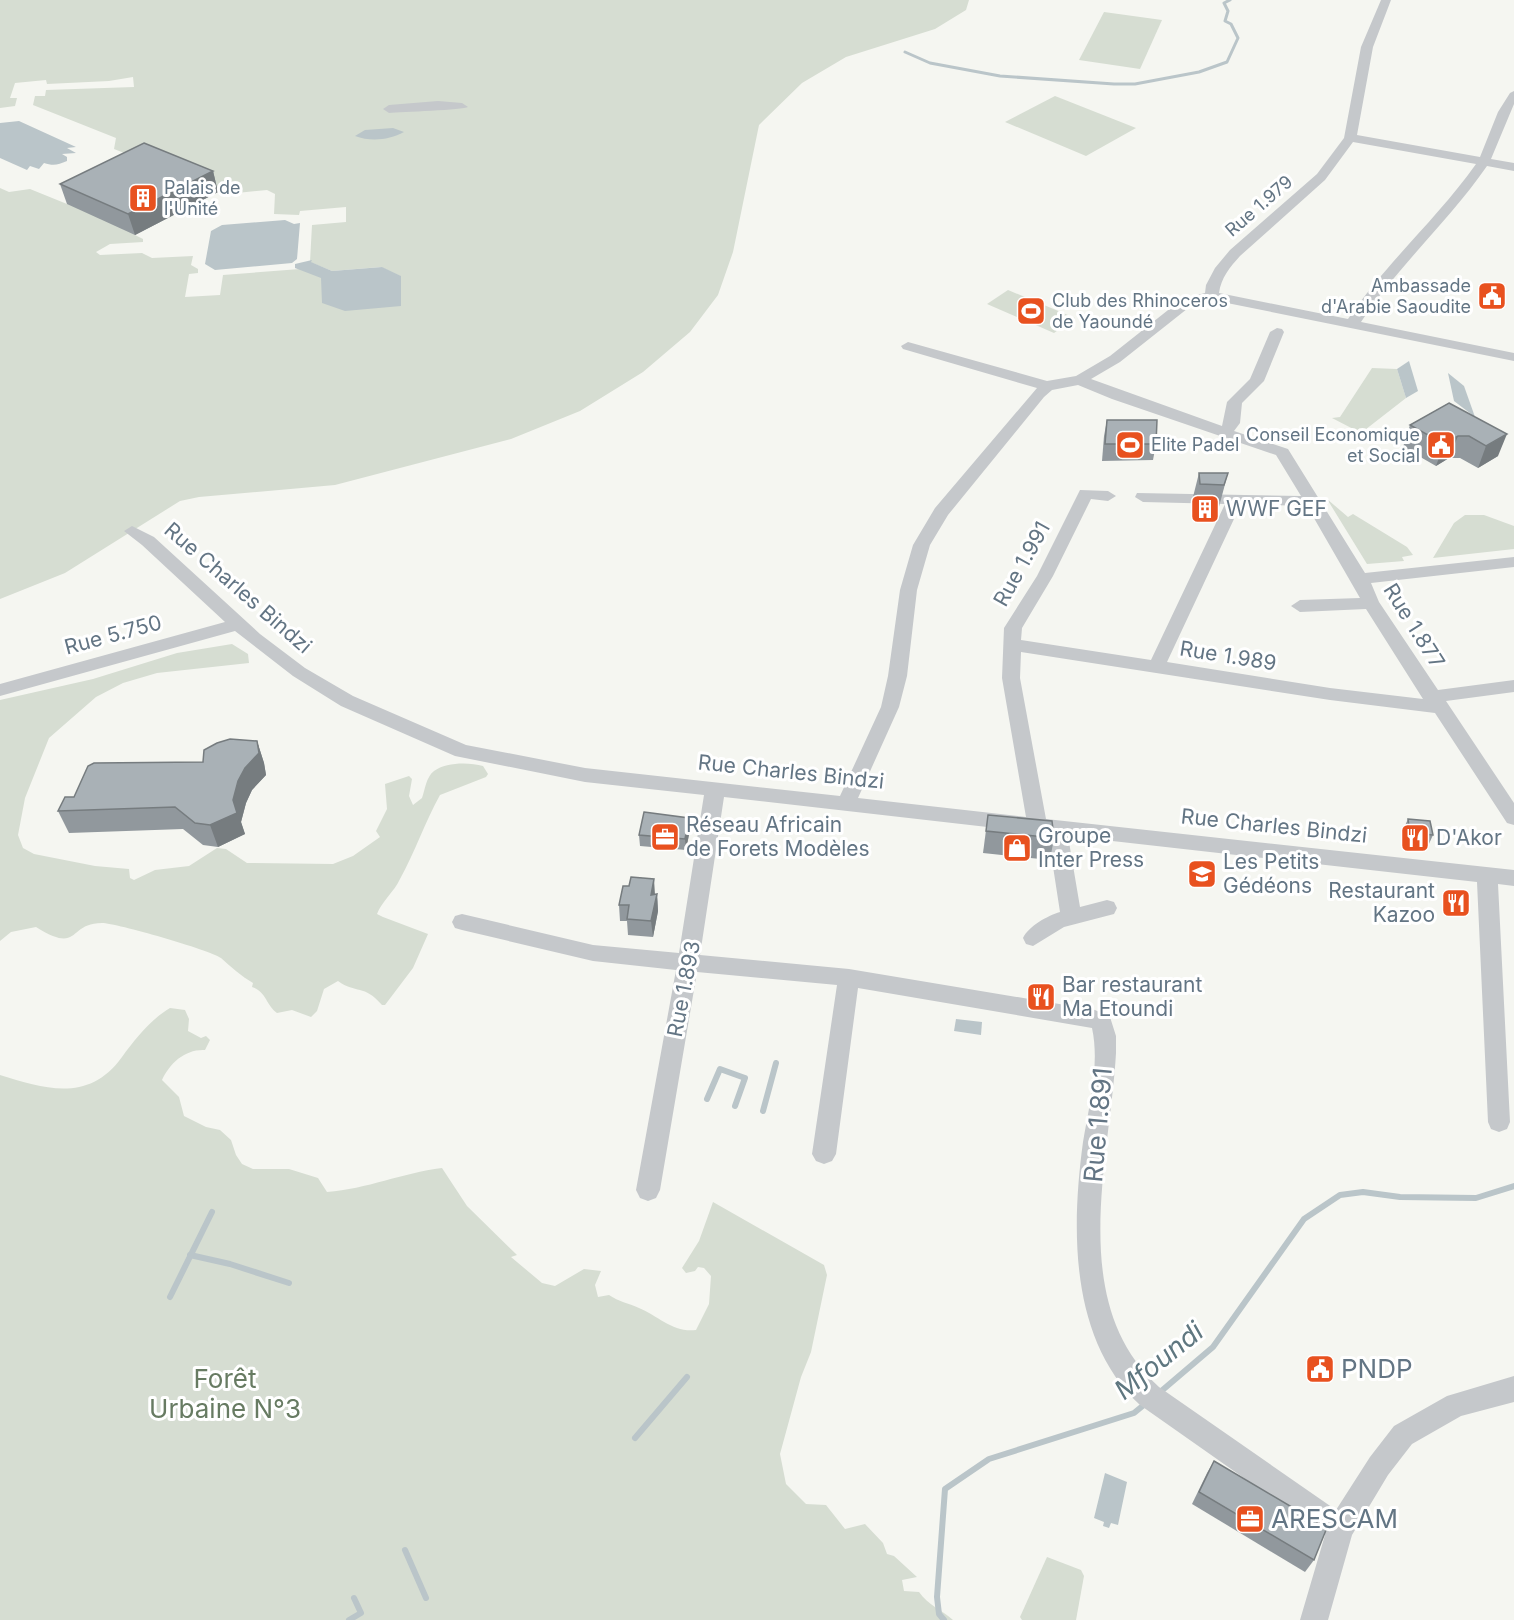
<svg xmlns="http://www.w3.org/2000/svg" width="1514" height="1620" font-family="Inter,sans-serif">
<rect width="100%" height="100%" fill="#f5f6f1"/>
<g fill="#d6ddd2" fill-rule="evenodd">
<path d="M0 0H969L966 10 935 29 846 57 802 83 759 125 733 252 718 295 690 332 643 372 580 411 511 439 335 485 199 497 180 501 65 573 0 599V188L9 192 30 189 67 204 150 163 114 149 116 138 33 105 35 96H45L46 90 134 87 133 77 109 81 47 84 46 80 15 83 10 98H17L15 106 0 108ZM267 190 275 194 274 214 299 215 300 211 346 207V222L312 225 310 262 332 271 381 267 400 276 401 306 300 269 223 275 220 295 185 297 189 274 198 273V269L191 265 193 256 152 258 142 253 100 255 96 252 110 244 143 242V239L135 235 218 192 227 194Z"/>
<polygon points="1104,12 1162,20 1140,69 1079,60"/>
<polygon points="1055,96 1136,128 1086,156 1005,122"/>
<polygon points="1008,290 1075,318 1054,333 987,304"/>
<polygon points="1372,368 1397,369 1406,398 1361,433 1332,418 1340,417"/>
<polygon points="1327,499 1348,517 1353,514 1407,547 1413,555 1402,557 1404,561 1367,564"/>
<polygon points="1465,515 1484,515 1514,526 1514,549 1433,558 1454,523"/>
<path d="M232 644 248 654 249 663 157 673 123 683 96 697 49 738 25 798 18 835 23 848 34 854 95 866 129 869 130 878 134 880 155 870 189 866 217 848 226 849 247 863 333 864 353 856 380 837 376 831 387 809 385 784 409 776 412 779 409 796 413 805 422 798C425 790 426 777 434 771 446 762 469 762 483 766L488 774 486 777 440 795C425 822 415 852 400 879 394 892 382 901 377 914L383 917 428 934 413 968 385 1005H382C364 984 356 994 338 981L324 989 317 1011 311 1017 292 1010 277 1013C266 1005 266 991 252 987L253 983C241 976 231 967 221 958 210 950 116 923 102 923 67 923 81 955 36 927L11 932 0 941V700L93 679 177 653Z"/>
<path d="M170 1008 185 1010 189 1019 188 1031 201 1038 206 1036 210 1040 205 1050C185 1049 170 1063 162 1080L179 1097 184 1116 206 1127 220 1130 231 1140 236 1155 242 1164 253 1169H289L318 1178 327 1192C367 1189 402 1173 442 1168L467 1206 517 1255 511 1257 542 1283 555 1286 584 1269 601 1271 595 1285 598 1297 609 1295C619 1302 628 1303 639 1308 658 1316 674 1333 696 1330L709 1304 711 1276 704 1268 698 1267 695 1271 686 1273 682 1268 699 1241 713 1202 824 1265 827 1275 811 1352 801 1377 780 1454 786 1484 806 1504 826 1505 845 1529 865 1524 883 1543 887 1554 894 1556 917 1577 902 1580 904 1591 919 1592C928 1605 942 1610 953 1620H0V1075C45 1089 89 1103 122 1057 135 1039 151 1019 170 1008Z"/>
<polygon points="1047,1557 1081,1570 1084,1576 1076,1620 1022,1620 1020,1617"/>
</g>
<g fill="#bac5c9">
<path d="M19 121 76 147 67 148 76 153 62 154 67 157V161C58 165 53 166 44 163L39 169 30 166 27 170 0 158V123Z"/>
<path d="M393 128 404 132C389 140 371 142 355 136L365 130Z"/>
<polygon points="285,220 294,224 300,223 297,259 292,263 215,270 205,264 211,231 222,225"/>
<polygon points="312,260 311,262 332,271 382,267 401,276 401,306 345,311 322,303 321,278 295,268 295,264"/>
<polygon points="1409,361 1418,391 1406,398 1397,369"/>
<polygon points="1448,373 1464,386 1475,417 1454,401"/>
<polygon points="956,1019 982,1022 981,1035 954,1031"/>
<polygon points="1105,1473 1127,1482 1118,1525 1111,1523 1109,1528 1103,1526 1104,1522 1094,1518"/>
</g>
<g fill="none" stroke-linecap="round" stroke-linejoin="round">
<polyline stroke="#bac5c9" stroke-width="3" points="905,52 930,63 1000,76 1114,84 1135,84 1199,72 1227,62 1238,38 1231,24 1225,21 1228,11 1224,3 1230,0"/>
<g stroke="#bac5c9" stroke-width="6">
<polyline points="707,1099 720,1069 745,1078 735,1106"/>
<polyline points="763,1111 776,1063"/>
<polyline points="190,1255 230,1264 289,1283"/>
<polyline points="170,1297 212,1212"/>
<polyline points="1159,1393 1213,1347 1304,1219 1340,1195 1363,1192 1400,1197 1476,1198 1514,1186"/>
<polyline points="635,1438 687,1377"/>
<polyline points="405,1550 426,1598"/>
<polyline points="349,1620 361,1613 354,1598"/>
<polyline points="944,1620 939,1614 937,1597 945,1489 989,1459 1134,1413 1145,1404"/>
</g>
<g fill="#c5c8cb" fill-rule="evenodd">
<path d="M1381 0H1391L1373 47 1357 135 1480 157 1498 112 1510 93 1514 91V104L1491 159 1514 163V171L1487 166C1449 221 1398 266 1361 322L1514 353V361L1212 300 1192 305 1120 362 1091 379 1222 426 1227 402 1250 379 1270 332 1277 328 1282 329 1284 332 1264 381 1242 403 1240 423 1234 431 1288 449 1365 573 1514 557V567L1371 583 1379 602 1438 690 1514 680V692L1446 701 1514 803V825L1507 823 1435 713 1330 700 1021 652 1020 678 1046 819 1514 870V886L1498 884 1510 1122 1507 1129 1499 1132 1491 1129 1488 1122 1477 882 1068 836 1080 907 1107 900 1114 902 1117 908 1114 914 1064 927 1033 946 1026 944 1023 938C1029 926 1047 916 1060 912L1048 834 724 797 700 955 849 969 1095 1010 1110 1017 1116 1036V1053C1110 1161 1066 1303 1159 1387L1336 1510 1370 1457 1394 1426 1447 1396 1514 1376V1402L1461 1416 1412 1444 1388 1475 1352 1535 1328 1620H1300L1325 1535 1140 1405C1070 1340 1071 1231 1083 1142 1089 1106 1100 1065 1092 1028L858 988 836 1154 832 1161 824 1164 816 1161 812 1154 837 985 697 972 660 1190 656 1198 648 1201 640 1198 636 1190 676 970 593 961 462 930 455 928 452 922 455 916 462 914 593 945 679 953 704 795 585 782 455 756 341 706 293 676 235 631 0 696V684L225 622 142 545 124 531 132 526 154 537 260 634 305 668 353 696 466 745 585 768 840 796 881 707 888 676 900 590 913 545 935 508 1037 388 903 349 901 346 908 342 1047 381 1076 376 1110 356 1182 299 1205 293 1206 285 1215 268 1230 250 1317 174 1344 138 1361 47ZM1353 142 1476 164C1437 219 1386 263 1348 319L1219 293C1221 278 1230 267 1240 256L1325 180ZM1078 385 1112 399 1276 455 1301 496 1137 493 1135 497 1143 502 1225 504 1151 660 1021 640 1022 628 1053 576 1091 499 1108 501 1116 496 1108 491 1080 490 1037 576 1004 628 1002 678 1026 817 858 798 899 707 907 676 917 590 930 545 948 515 1044 397 1052 390ZM1241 504 1307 506 1360 598 1300 600 1291 606 1300 612 1366 609 1423 699 1330 688 1167 662Z"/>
<path d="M438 101 462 103 468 107C464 110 401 112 389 113L383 109 389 105Z"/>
</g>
</g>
<g fill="#91989d">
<polygon points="213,171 218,192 135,235 67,204 60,184"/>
<polygon points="1449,403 1498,456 1478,468 1460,458 1449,458 1436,466 1403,447 1410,425"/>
<polygon points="1107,420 1156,444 1153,460 1102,461 1104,436"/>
<polygon points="1199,473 1228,473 1216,518 1192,517 1191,505"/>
<polygon points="257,741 264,763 266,775 252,790 246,803 241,822 245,834 218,847 203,845 183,829 69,833 58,811 74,797 203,762"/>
<polygon points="988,815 1054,838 1050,860 983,853"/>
<polygon points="1408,819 1433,835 1428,846 1405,844 1403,830"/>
<polygon points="690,829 686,850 640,846 639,835"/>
<polygon points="657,894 658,911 653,937 628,935 627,921 620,921 619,905"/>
<polygon points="1214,1461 1317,1524 1314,1560 1305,1572 1192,1504 1207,1473"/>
</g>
<g fill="#767c7f">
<polygon points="213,171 218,192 135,235 128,214"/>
<polygon points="1507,434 1498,456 1478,468 1486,446"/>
<polygon points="1458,436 1449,458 1436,466 1444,444"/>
<polygon points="257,741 264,763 266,775 252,790 246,803 241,822 245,834 218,847 210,825 233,800 238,781"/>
<polygon points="689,818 690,829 686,850 685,839"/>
<polygon points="654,879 655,895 651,895"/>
<polygon points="657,894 658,911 653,937 651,921"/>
</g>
<g fill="#a9b1b6" stroke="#767c7f" stroke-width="1.5">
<polygon points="144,143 213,171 128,214 60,184"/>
<polygon points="1449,403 1507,434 1486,446 1469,436 1458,436 1444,444 1410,425"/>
<polygon points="1107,420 1157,420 1156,444 1105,444"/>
<polygon points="1199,473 1228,473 1224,485 1200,484"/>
<polygon points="230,739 257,741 259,753 245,768 238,781 233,800 237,813 210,825 195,823 175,807 58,811 65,797 74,797 88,766 94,763 203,762 204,750 217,743"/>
<polygon points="644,812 689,818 685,839 639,835"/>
<polygon points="988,815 1052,821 1054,838 986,831"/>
<polygon points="1408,819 1430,821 1433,835 1410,833"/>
<polygon points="631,877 654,879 651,895 657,894 651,921 627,919 629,905 619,905 623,886 629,886"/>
<polygon points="1214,1461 1317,1522 1317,1524 1326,1530 1314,1560 1199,1492"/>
</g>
<defs>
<g id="building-square" transform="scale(1.5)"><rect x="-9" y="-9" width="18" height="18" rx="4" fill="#e8511f" stroke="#fff"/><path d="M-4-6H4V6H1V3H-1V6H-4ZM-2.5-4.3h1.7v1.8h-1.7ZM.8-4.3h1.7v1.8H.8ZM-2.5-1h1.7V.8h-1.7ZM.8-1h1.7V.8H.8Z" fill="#fff"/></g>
<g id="civic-square" transform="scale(1.5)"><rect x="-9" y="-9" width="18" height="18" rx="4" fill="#e8511f" stroke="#fff"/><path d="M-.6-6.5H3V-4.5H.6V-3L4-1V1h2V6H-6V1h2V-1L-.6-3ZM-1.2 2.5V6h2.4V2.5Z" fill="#fff"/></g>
<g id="stadium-square" transform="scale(1.5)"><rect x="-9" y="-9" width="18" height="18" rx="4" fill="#e8511f" stroke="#fff"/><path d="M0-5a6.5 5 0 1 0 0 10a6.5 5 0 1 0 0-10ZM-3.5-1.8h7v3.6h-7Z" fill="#fff"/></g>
<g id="office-square" transform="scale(1.5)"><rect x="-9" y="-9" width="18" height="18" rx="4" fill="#e8511f" stroke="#fff"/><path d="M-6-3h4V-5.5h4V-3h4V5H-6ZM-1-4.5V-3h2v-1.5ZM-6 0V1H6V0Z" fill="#fff"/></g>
<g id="restaurant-square" transform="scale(1.5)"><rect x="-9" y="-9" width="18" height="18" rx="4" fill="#e8511f" stroke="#fff"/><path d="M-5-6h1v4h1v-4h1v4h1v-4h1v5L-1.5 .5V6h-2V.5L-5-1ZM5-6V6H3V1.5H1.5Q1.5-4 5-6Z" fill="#fff"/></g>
<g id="shop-square" transform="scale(1.5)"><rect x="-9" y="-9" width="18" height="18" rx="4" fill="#e8511f" stroke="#fff"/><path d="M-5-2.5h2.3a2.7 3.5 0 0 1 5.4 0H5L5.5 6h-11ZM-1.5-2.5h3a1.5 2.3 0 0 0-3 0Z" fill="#fff"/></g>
<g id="school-square" transform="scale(1.5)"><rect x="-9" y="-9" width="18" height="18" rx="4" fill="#e8511f" stroke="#fff"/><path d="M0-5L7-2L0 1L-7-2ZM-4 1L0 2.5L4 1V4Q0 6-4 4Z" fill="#fff"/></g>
</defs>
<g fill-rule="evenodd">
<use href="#building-square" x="143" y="198"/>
<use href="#civic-square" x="1492" y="296"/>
<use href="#stadium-square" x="1031" y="311"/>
<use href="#stadium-square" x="1130" y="445"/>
<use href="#civic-square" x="1441" y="445"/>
<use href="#building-square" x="1205" y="509"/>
<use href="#office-square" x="665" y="837"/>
<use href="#restaurant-square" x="1415" y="838"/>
<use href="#shop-square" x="1017" y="848"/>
<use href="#school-square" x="1202" y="874"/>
<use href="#restaurant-square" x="1456" y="903"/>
<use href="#restaurant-square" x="1041" y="997"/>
<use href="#civic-square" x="1320" y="1369"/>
<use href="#office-square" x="1250" y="1519"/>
</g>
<g text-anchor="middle" stroke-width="6" stroke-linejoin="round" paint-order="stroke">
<g font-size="18" fill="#637584" stroke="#fff" text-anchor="start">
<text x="164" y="194">Palais de<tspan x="164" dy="21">l'Unité</tspan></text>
<text x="1471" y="292" text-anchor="end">Ambassade<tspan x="1471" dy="21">d'Arabie Saoudite</tspan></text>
<text x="1052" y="307">Club des Rhinoceros<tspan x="1052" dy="21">de Yaoundé</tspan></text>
<text x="1420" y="441" text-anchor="end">Conseil Economique<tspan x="1420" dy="21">et Social</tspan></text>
<text x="1151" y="451">Elite Padel</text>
</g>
<g font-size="18" fill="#637584" stroke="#fff">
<text transform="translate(1259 206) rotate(-41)" y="6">Rue 1.979</text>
</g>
<g font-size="21" fill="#637584" stroke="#fff" text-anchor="start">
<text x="1226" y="516">WWF GEF</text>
<text x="686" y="832">Réseau Africain<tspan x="686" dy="24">de Forets Modèles</tspan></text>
<text x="1038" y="843">Groupe<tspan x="1038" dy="24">Inter Press</tspan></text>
<text x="1436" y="845">D'Akor</text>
<text x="1223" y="869">Les Petits<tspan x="1223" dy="24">Gédéons</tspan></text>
<text x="1435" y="898" text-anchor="end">Restaurant<tspan x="1435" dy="24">Kazoo</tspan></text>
<text x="1062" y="992">Bar restaurant<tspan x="1062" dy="24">Ma Etoundi</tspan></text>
</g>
<g font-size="21" fill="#637584" stroke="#fff">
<text transform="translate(1022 564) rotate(-61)" y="7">Rue 1.991</text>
<text transform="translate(238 588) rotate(41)" y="7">Rue Charles Bindzi</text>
<text transform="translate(1414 626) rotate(58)" y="7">Rue 1.877</text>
<text transform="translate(113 635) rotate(-15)" y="7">Rue 5.750</text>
<text transform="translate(1228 656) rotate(9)" y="7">Rue 1.989</text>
<text transform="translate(791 772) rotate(6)" y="7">Rue Charles Bindzi</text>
<text transform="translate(1274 826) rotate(6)" y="7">Rue Charles Bindzi</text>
<text transform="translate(684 989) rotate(-79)" y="7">Rue 1.893</text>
</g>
<g font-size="26" fill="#637584" stroke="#fff">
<text transform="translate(1098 1125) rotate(-85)" y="9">Rue 1.891</text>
</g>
<g font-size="26" fill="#637584" stroke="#fff" text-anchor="start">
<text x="1341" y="1378">PNDP</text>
<text x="1271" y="1528">ARESCAM</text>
</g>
<g font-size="26" fill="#677b62" stroke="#fff">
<text x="225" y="1388">Forêt<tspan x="225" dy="30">Urbaine N°3</tspan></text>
</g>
<g font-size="27" font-style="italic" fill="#5f7780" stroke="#fff">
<text transform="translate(1159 1361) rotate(-39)" y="9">Mfoundi</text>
</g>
</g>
</svg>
